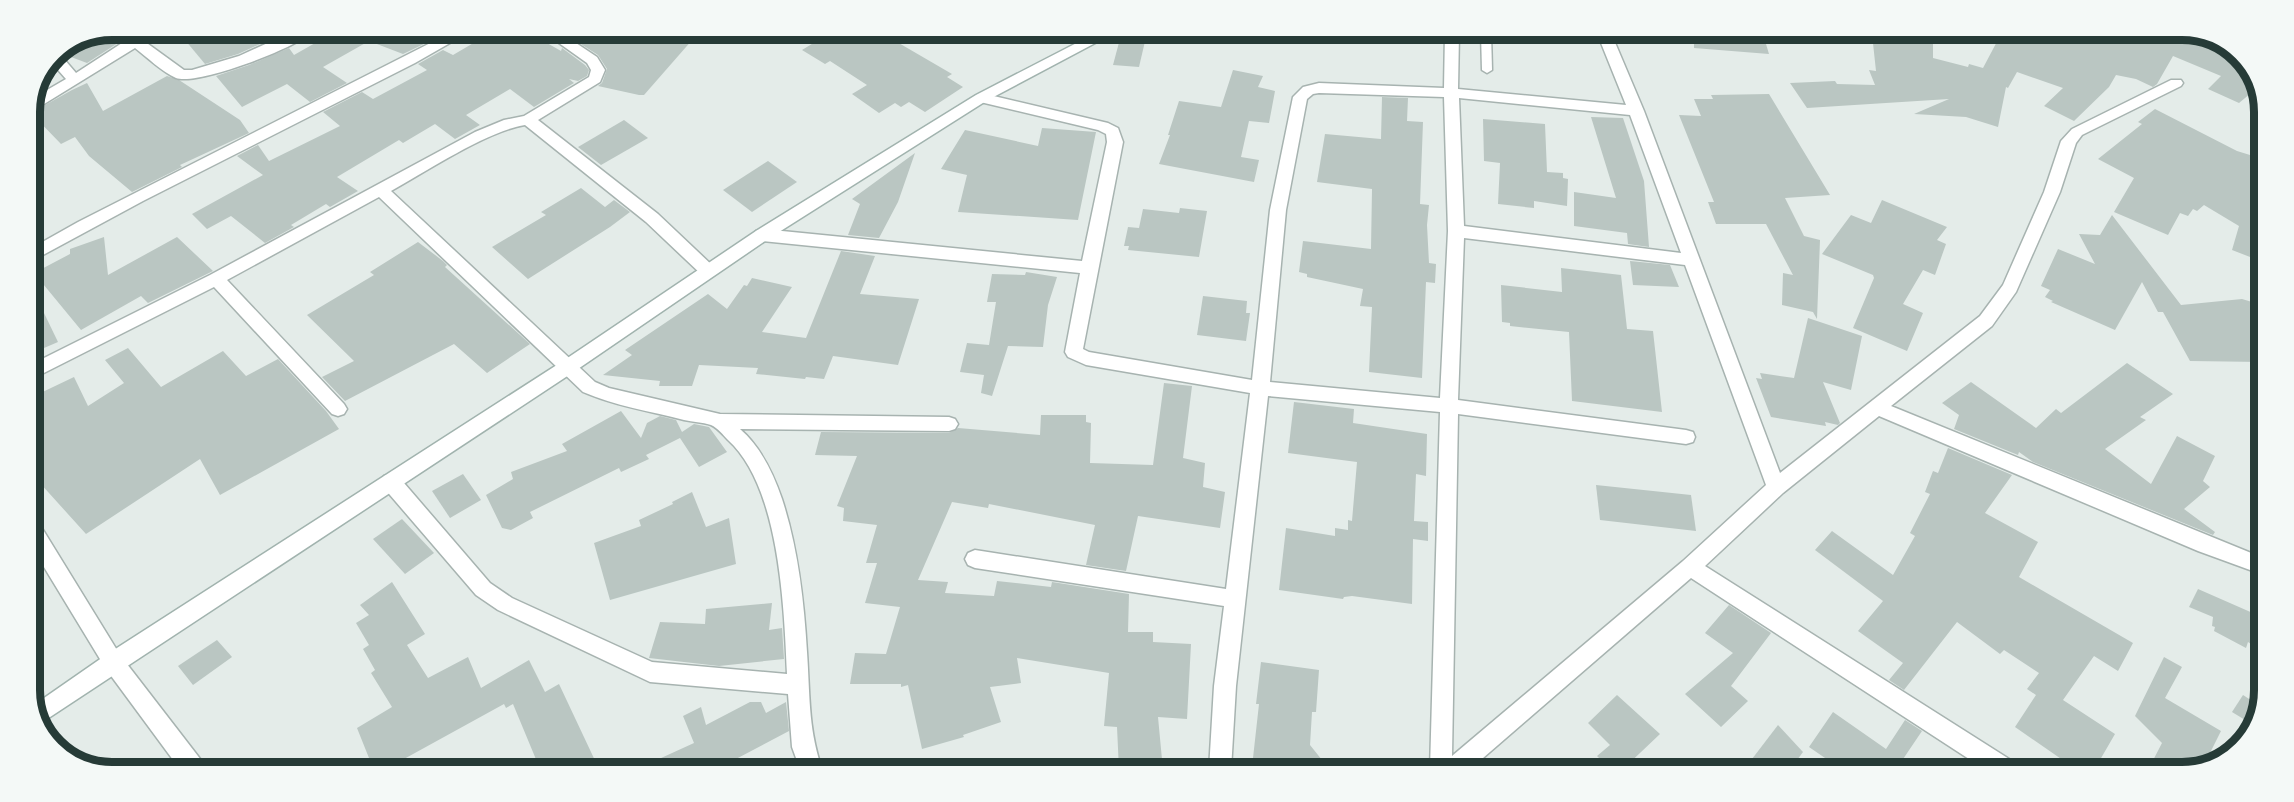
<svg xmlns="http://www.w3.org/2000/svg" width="2294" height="802" font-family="Rubik,sans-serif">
<rect width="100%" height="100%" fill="#e4ece9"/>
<g fill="#bac6c2">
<polygon points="113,30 138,30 87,63 71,57"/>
<polygon points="209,30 277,30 280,35 238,54 205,64 185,40"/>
<polygon points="338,30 409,31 428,42 403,54 369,41 323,67 347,83 310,102 287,84 242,107 216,76 249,65 289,48 294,55"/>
<polygon points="494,31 526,31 561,51 562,48 585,65 589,70 587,76 578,81 569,79 574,83 534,107 510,89 466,115 480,125 455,139 435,124 403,143 399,140 337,177 358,191 330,207 326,204 291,225 294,227 265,243 231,216 207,229 192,214 263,175 237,156 258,145 269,161 340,126 323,112 362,92 373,99 427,70 418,64 443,50 453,55"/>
<polygon points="574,31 700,31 644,95 639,95 598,86 602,83 607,69 598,55 570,37"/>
<polygon points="1694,33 1763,34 1769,54 1694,48"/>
<polygon points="1872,34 1922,34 1924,41 1933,43 1933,58 1968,67 1969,64 1983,68 2001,34 2208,34 2246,62 2257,88 2239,103 2208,89 2221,76 2173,56 2157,84 2153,87 2136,79 2116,75 2109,87 2074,121 2044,106 2063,88 2017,72 2008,88 2006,87 1998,127 1966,117 1914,114 1949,99 1807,108 1790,83 1835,81 1837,84 1875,85 1869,70 1876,71"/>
<polygon points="1121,35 1146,37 1139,67 1113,65"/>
<polygon points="825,36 866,36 897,42 952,74 947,77 963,87 925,112 909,102 901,107 895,103 879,113 852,94 867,85 830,61 825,64 802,50"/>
<polygon points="1233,70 1263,76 1258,87 1275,91 1269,123 1249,121 1241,157 1259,160 1254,182 1159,164 1170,135 1168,135 1179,101 1221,107"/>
<polygon points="167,76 179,80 240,120 249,133 180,165 182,167 132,192 89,156 75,137 61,144 31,113 72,90 87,83 103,111"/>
<polygon points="1769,94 1830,195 1785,198 1804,236 1820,240 1817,319 1813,312 1782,305 1783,273 1793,275 1766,224 1716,224 1708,202 1714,202 1679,115 1701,116 1694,99 1713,99 1711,95"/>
<polygon points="1382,97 1408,98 1407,121 1423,122 1420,204 1429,205 1427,225 1429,263 1436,264 1435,283 1426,282 1422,378 1369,372 1372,307 1360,306 1363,289 1307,277 1307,274 1299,272 1303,241 1371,249 1372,189 1317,182 1325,134 1381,139"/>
<polygon points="2155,109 2237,151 2263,159 2263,262 2232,250 2239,226 2204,205 2197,211 2193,209 2188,216 2180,213 2168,235 2114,212 2134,178 2098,159 2142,124 2138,122"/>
<polygon points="1591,117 1623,118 1644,181 1649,247 1628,244 1627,233 1574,226 1574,192 1616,198"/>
<polygon points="1483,119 1545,124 1547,172 1563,173 1563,178 1568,179 1567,206 1534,201 1534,208 1498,204 1500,163 1484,161"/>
<polygon points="624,120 648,138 601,165 578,147"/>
<polygon points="1042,128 1096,132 1078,220 958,212 967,175 941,169 965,130 1038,146"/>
<polygon points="915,153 898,202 879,238 848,235 860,204 852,199"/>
<polygon points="768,161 797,182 752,212 723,190"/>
<polygon points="581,188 605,207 614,200 630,212 610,227 528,279 492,247 546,215 541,212"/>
<polygon points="1882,200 1947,227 1937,240 1946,244 1935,275 1923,270 1903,304 1923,313 1907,351 1853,328 1874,278 1873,275 1822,254 1851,215 1871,223"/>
<polygon points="1180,208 1207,211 1199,257 1128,250 1129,246 1124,246 1128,227 1139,228 1143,209 1179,213"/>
<polygon points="2112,215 2181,305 2242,299 2262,305 2262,362 2190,361 2163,312 2158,312 2142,282 2115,330 2051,302 2053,301 2045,297 2050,290 2041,286 2058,249 2095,264 2079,234 2100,235"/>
<polygon points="104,237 108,275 177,237 213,271 148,303 141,296 81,330 34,273 70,254 70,249"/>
<polygon points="418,242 443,261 447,265 445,267 530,344 487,373 454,344 345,401 322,377 354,361 307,315 374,275 370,272"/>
<polygon points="841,251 875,256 860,294 919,299 898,365 833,356 824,379 806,377 805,379 756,374 758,368 699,365 692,386 659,386 660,381 603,375 632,355 625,350 708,294 727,309 744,285 747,286 752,278 792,287 762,332 806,338"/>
<polygon points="1630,261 1670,265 1679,287 1633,285"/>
<polygon points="1561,268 1621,275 1627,329 1653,331 1662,412 1572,401 1569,332 1510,326 1510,323 1502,322 1501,285 1562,292"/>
<polygon points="1026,272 1057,277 1048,305 1043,347 1008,346 992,396 981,393 984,375 960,372 967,343 989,345 996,302 987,302 992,274 1025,275"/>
<polygon points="30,284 58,342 30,354"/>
<polygon points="1203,296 1247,301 1246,313 1250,313 1246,341 1197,335"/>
<polygon points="1808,318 1862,336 1851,390 1823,382 1840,423 1838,425 1825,422 1826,426 1771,417 1756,378 1762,379 1760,373 1794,378"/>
<polygon points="128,348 161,387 223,351 246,376 278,359 326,411 339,429 220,495 200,459 86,534 30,472 30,398 74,377 88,406 124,383 105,360"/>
<polygon points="2127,363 2173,394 2140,417 2146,420 2105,449 2151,484 2177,436 2215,456 2203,481 2210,487 2184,509 2215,532 2213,535 2033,462 2019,452 2018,455 1954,429 1959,415 1942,403 1971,382 2036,428 2056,409 2061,413"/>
<polygon points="1164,383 1192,386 1183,458 1205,463 1203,487 1225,492 1220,528 1138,516 1126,571 1086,565 1095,525 989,504 988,508 952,502 918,580 948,582 945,593 994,596 997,581 1051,587 1052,582 1129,594 1128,632 1153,632 1153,642 1191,644 1187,719 1158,717 1163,770 1119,770 1117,727 1104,726 1109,673 1017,658 1021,683 990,687 1001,722 963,735 964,737 922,749 908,685 901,687 901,684 850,684 855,653 886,654 900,607 865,603 877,563 866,563 877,525 843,521 844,508 837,506 857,456 815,455 821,432 949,433 958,428 1040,435 1041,415 1086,415 1086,422 1091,423 1090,463 1153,465"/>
<polygon points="1294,402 1354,409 1353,423 1427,434 1426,476 1416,474 1414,521 1428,522 1428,541 1413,539 1412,604 1352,596 1344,597 1343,599 1279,590 1286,528 1335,536 1335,528 1348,530 1348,520 1352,521 1357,462 1288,453"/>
<polygon points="621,411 641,438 647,423 660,416 676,420 682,432 694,424 709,427 727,452 699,467 680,438 646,455 649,459 621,472 619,468 530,512 533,518 511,530 502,528 486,495 513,479 511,472 567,451 562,444"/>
<polygon points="1948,448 2012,475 1985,513 2038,542 2019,577 2133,643 2118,671 2094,656 2063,700 2115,734 2093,772 2080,772 2015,727 2036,695 2027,689 2039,673 2004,650 2000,654 1957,622 1904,690 1889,680 1903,663 1858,631 1883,601 1815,550 1832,531 1893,575 1915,536 1910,533 1930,494 1925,492 1933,471 1938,473"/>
<polygon points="463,474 481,500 450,518 432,491"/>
<polygon points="1596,485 1691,495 1696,531 1600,520"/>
<polygon points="692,492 706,527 729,518 736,564 610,600 594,543 641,526 639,520 673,504 672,502"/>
<polygon points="402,519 434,553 405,574 373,539"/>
<polygon points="392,582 425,634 407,645 428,678 468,657 481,688 529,660 545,692 559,684 599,769 540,769 513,704 506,708 504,704 404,759 410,768 373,768 357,728 392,707 371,673 375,670 363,649 369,645 356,623 369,615 360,605"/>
<polygon points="2198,589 2255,614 2251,644 2248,642 2246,648 2214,631 2215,627 2212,626 2213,617 2189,607"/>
<polygon points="772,603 769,630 782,628 784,659 719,666 649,658 660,622 705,624 706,609"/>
<polygon points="1729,605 1771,633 1731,686 1748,701 1721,727 1685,694 1733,653 1705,633"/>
<polygon points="217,640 232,657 193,685 178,666"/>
<polygon points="2164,657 2182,667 2165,698 2221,731 2204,765 2182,772 2147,772 2162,743 2135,716"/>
<polygon points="1261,662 1319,670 1316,712 1312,712 1310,745 1330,770 1253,758 1259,704 1256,704"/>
<polygon points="1617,695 1660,734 1621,771 1612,771 1597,756 1610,745 1588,723"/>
<polygon points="2243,695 2260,706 2250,723 2232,712"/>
<polygon points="750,702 761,702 766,713 786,702 789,731 717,769 637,769 694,743 683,716 701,707 706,725"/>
<polygon points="1833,712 1886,749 1905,720 1922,731 1895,771 1844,771 1809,747"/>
<polygon points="1778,725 1803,752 1789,771 1767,771 1752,759"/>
</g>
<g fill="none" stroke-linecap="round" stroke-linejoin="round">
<g stroke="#a7b3b0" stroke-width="3">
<polygon id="lane" points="1481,33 1491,33 1492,70 1487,73 1482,70"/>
</g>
<g stroke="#a7b3b0" stroke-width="3">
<g id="street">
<path d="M142 30H158L144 41 184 70H192L239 56 296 30H315C299 47 198 86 176 78 162 72 147 57 135 48L36 109 30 111 35 97 66 79 51 62 54 54 64 50V59L76 73Z"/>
<polygon points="454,31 471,31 415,63 143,201 30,262 30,249 78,222"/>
<path d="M542 31H558L597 57 605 70 600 82 538 120 658 214 714 267 716 271 714 275H702L646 222 525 125C487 131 427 171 391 191L595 382 609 388 720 414 949 417 955 419 958 424 955 429 949 431 740 429C761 447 773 473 782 499 798 548 804 600 807 652 810 695 808 728 822 769H800L792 747 788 694 650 682 498 610 476 595 384 488 382 482 384 476 391 474 398 476 490 583 512 598 652 662 787 674C784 607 780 487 728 440 723 435 718 428 711 425 702 422 693 422 684 420 650 411 615 406 583 392L379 197 227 280 344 404 347 409 344 414 338 416 332 414 214 287 30 380V365L210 275 475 132 504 120 524 116 589 77 591 70 587 63Z"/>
<path d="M1445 33H1459L1458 89 1626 105 1597 33H1611L1644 111 1780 473 1980 316 2003 285 2044 192 2061 141 2072 129 2171 80H2181L2183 83 2181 86 2082 135 2076 143 2060 192 2016 292 1992 326 1891 406 2261 557V574L2198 551 1879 416 1783 493 1705 566 2017 764 2020 772H1989L1691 578 1468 771 1430 770 1440 412 1268 396 1236 686 1231 770H1209L1214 686 1224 606 975 568 968 565 965 559 968 553 975 550 1226 589 1250 393 1086 365 1068 357 1065 352 1080 273 762 241 756 239 754 235 756 231 762 229 1082 261 1107 142 1106 134 1098 130 976 101 974 98 981 93 1108 123 1118 128 1123 142 1083 349 1089 352 1252 380 1270 210 1293 97 1303 87 1319 83 1444 88ZM1319 93 1444 97 1448 231 1440 398 1270 382 1286 210 1307 99 1313 94ZM1459 98 1630 115 1681 253 1464 226ZM1464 238 1685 265 1766 485 1683 561 1452 756 1458 414 1686 444 1693 442 1695 437 1693 432 1686 430 1458 400Z"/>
<polygon points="30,518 37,520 120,655 201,760 204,768 179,768 106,669 30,544"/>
</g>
</g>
<g stroke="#a1b3ae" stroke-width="3">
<polygon id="secondary" points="1098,32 1116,32 986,101 768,239 575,371 41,723 34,705 106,655 563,361 756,231 976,95"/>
</g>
<use href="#lane" fill="#fff" fill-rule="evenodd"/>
<use href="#street" fill="#fff" fill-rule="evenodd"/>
<use href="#secondary" fill="#fff" fill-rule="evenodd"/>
</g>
<path d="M0 0H2294V802H0ZM112 40H2182A72 72 0 0 1 2254 112V690A72 72 0 0 1 2182 762H112A72 72 0 0 1 40 690V112A72 72 0 0 1 112 40Z" fill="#f4f9f7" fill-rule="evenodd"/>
<path fill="none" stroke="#263b37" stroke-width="8" d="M112 40H2182A72 72 0 0 1 2254 112V690A72 72 0 0 1 2182 762H112A72 72 0 0 1 40 690V112A72 72 0 0 1 112 40Z"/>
</svg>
